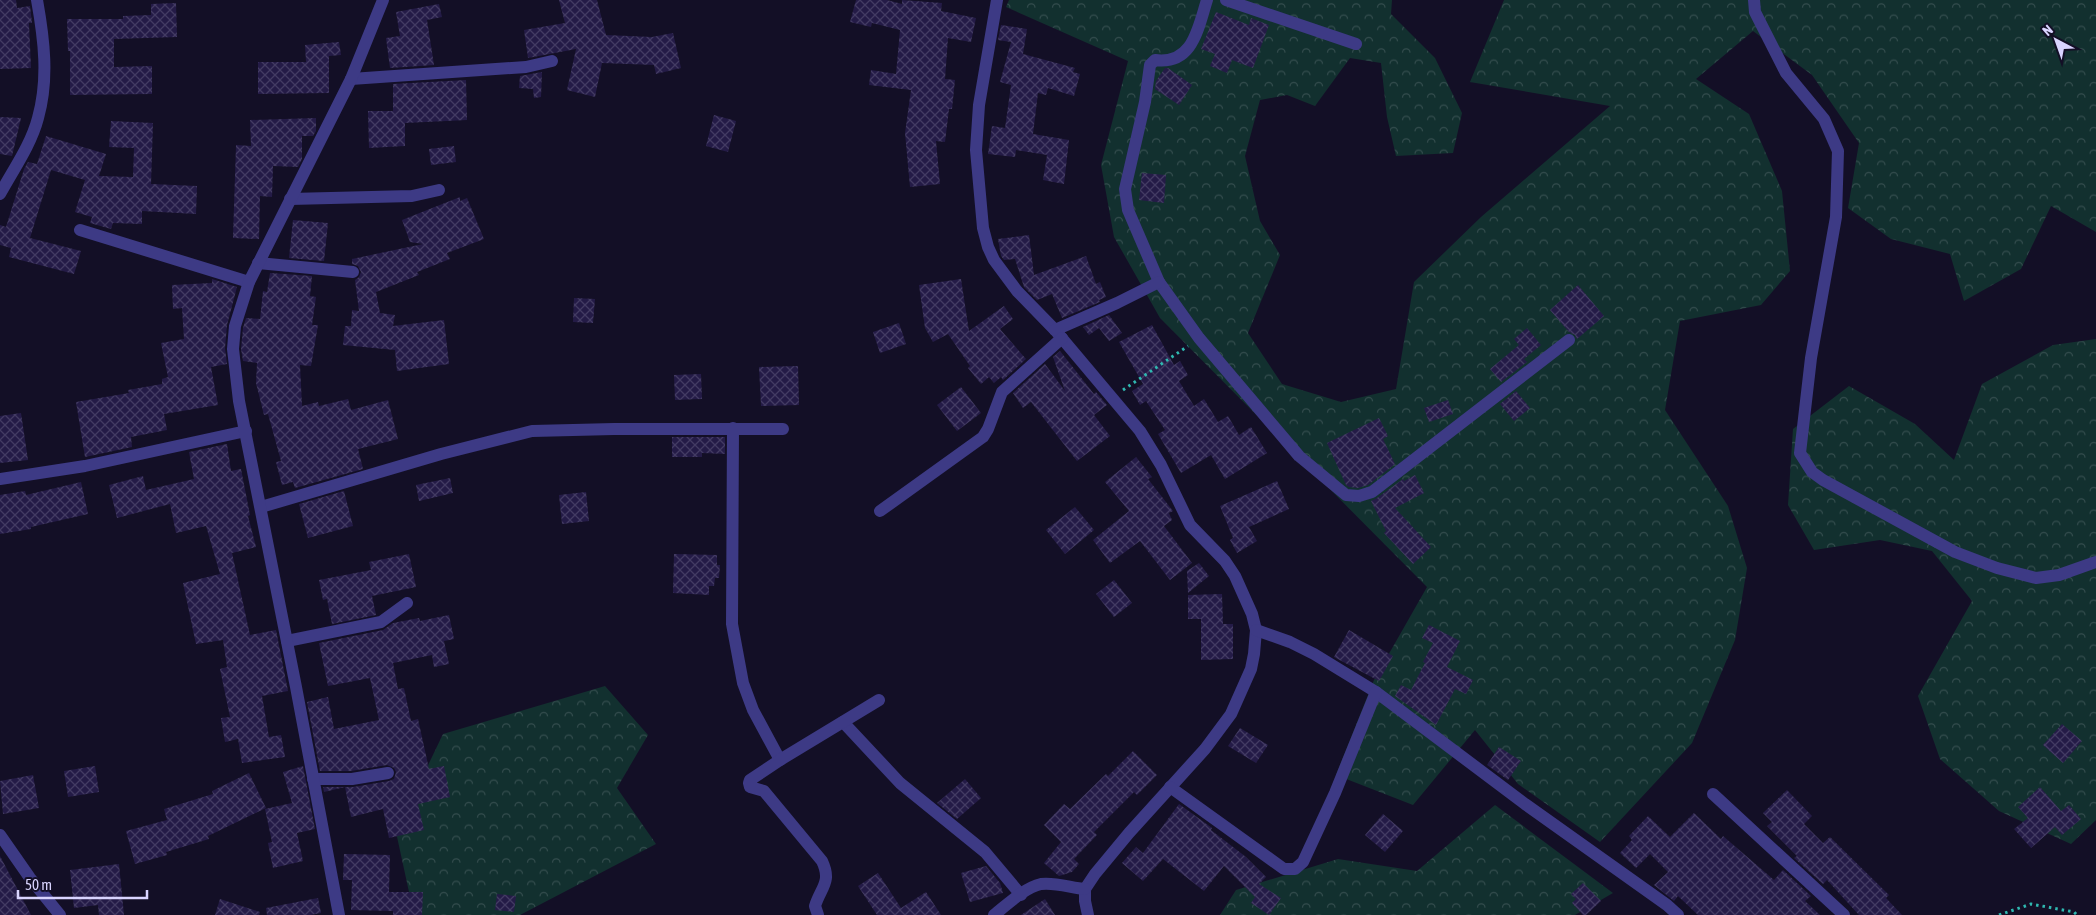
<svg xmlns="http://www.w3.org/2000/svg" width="2096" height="915" font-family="'Asap Condensed',sans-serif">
<defs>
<pattern id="forest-crowns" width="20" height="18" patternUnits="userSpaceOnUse" patternTransform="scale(1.25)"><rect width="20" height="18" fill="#12302f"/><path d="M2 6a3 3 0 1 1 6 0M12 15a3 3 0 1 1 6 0" fill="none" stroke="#344d4e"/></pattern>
<pattern id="building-cross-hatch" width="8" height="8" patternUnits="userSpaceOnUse" patternTransform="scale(1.25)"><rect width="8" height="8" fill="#241b47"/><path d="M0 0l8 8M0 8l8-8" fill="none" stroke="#433b63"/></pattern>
</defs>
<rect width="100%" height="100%" fill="#130f26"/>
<g fill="url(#forest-crowns)">
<polygon points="1009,0 1392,0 1391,14 1435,58 1462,113 1453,153 1396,156 1387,117 1381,63 1350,58 1315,106 1287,95 1260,100 1245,156 1260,221 1280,255 1248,333 1282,384 1341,402 1396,389 1414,282 1481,217 1610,106 1470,82 1504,0 2096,0 2096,232 2051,206 2021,269 1964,301 1950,254 1891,239 1848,208 1859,143 1812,75 1753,31 1696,79 1749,114 1782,191 1790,271 1761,305 1680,321 1665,410 1728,506 1747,568 1735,640 1692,743 1600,842 1518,784 1475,730 1413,805 1336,775 1374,680 1427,587 1160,318 1114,237 1101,165 1128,61 1006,7"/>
<polygon points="2096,339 2096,820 2071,844 1999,811 1940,759 1918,696 1972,601 1932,551 1880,540 1814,550 1788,505 1793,429 1849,386 1915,424 1954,460 1982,384 2053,345"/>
<polygon points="605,686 648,735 617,788 656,844 520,915 414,915 396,832 443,734"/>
<polygon points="1495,805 1613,893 1575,915 1220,915 1236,890 1338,859 1417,871"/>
</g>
<g fill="url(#building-cross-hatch)">
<polygon points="0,0 16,0 17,8 30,6 32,23 29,23 31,68 0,69"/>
<polygon points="559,0 597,0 606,35 652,37 673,33 681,68 656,74 654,65 602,63 595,97 567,90 576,49 528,58 524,30 565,23"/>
<polygon points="856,0 887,0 902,4 902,0 942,3 941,11 976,18 971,42 948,38 945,79 955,80 952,109 949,109 945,142 936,141 940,184 910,187 905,133 911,90 869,85 871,70 896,74 900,30 872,23 871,27 850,22"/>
<polygon points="176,3 177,37 114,39 114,67 152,66 152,94 70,95 70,51 68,51 67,19 123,19 123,16 151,15 151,4"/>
<polygon points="439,4 442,17 427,20 434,65 390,68 386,38 400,36 396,12"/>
<polygon points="1216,12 1249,25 1251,18 1269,25 1253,68 1232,60 1227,73 1210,66 1215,54 1201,49"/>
<polygon points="1001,25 1027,29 1023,54 1075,68 1073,72 1080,74 1074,96 1048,88 1046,95 1038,93 1033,134 1069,140 1064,184 1043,180 1047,155 1016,150 1015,157 988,154 992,126 1005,128 1011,85 1000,82 1011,42 998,40"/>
<polygon points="339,42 341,55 329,56 329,93 258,94 258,62 306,62 305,45"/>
<polygon points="1165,68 1168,68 1192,85 1179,105 1155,89 1156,81"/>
<polygon points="542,72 541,97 534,98 533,89 519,88 520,76"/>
<polygon points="466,80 467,120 405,123 405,146 369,148 368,111 393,111 393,84"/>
<polygon points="714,115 736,121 728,152 706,146"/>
<polygon points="0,117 21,118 12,156 0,154"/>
<polygon points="316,118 316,131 313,136 302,136 302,159 298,167 273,166 272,197 260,196 259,239 233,238 236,145 251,146 250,120"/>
<polygon points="111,121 153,123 151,184 197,186 196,214 142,211 142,224 113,223 111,229 90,223 92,217 75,212 85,180 51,170 30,238 81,251 74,274 9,257 11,248 0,245 0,225 6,227 24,169 28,162 37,164 46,136 106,154 99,176 133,177 134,148 109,147"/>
<polygon points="454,146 456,162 431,165 429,149"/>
<polygon points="1142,173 1166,175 1164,203 1139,200"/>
<polygon points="460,197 460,201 467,198 484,239 447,253 450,259 417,272 419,275 376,292 380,313 395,315 393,326 444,320 449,364 397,371 395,350 343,345 345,326 351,326 352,310 359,311 355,280 359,277 361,272 358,266 352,264 352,259 423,244 410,242 402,220"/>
<polygon points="293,220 328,223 324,261 289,258"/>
<polygon points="1029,235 1034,275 1086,256 1096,284 1100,282 1106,297 1099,300 1100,302 1062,318 1052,294 1037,300 1024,287 1015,259 1004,260 1001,256 998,239"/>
<polygon points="270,273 312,276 310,296 316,297 312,325 318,325 311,366 300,365 302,406 318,402 319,406 348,399 351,410 388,400 398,439 358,449 363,469 295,488 293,482 282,485 276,462 281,461 268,414 264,415 256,383 257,363 243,361 241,349 243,328 246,318 260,319 263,291 267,292"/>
<polygon points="212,279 237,287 227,325 225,348 227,364 211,367 218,405 164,414 167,430 131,437 132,447 85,457 76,402 129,393 128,390 162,384 162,379 168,377 161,343 184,339 182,308 173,309 172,285 212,283"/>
<polygon points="961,279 969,331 1004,306 1013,319 1000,329 1026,359 1003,380 1001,377 994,383 989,377 981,384 968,368 970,366 948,334 933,342 925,328 919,285"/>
<polygon points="1578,285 1604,316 1577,339 1575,335 1569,332 1550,310"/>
<polygon points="574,298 595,299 593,323 573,322"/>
<polygon points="1109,315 1122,333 1109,341 1099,328 1089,335 1083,327"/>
<polygon points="899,323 906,344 880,353 873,332"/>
<polygon points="1152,325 1174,365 1180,361 1188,375 1179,381 1194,406 1204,399 1218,422 1228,416 1239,435 1251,427 1267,453 1225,479 1211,455 1181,473 1158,434 1165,430 1146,401 1140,405 1132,391 1143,384 1119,342"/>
<polygon points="1527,328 1541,345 1524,359 1527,362 1501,382 1490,369 1519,345 1514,339"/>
<polygon points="1060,351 1094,394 1096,392 1107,405 1094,415 1110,436 1077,461 1031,402 1023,408 1013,393 1045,364 1065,391 1053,357"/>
<polygon points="798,366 799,405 761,406 759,367"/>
<polygon points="701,374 702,399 675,400 674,375"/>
<polygon points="961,387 981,413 957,431 937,405"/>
<polygon points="1516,391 1530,408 1514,421 1500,404"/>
<polygon points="1448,400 1453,414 1429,422 1424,408"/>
<polygon points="21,413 28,460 0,463 0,416"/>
<polygon points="1379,418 1388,436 1383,439 1395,464 1368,485 1358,488 1349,487 1346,485 1327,443"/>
<polygon points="672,437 725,437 725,454 702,453 702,457 672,457"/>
<polygon points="227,444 231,471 241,469 250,515 248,516 256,547 232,553 250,635 276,630 288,691 262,696 269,737 281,735 285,757 242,763 238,739 225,742 221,718 230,717 220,669 227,667 223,640 196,644 183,583 220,574 206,526 176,533 170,504 117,518 109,485 143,476 146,490 194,479 189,452"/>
<polygon points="1136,457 1152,477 1148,479 1173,511 1169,513 1172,520 1164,526 1192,563 1170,580 1140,541 1110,563 1093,540 1129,511 1105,482"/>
<polygon points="1415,475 1424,493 1395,508 1431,547 1413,564 1384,533 1386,531 1371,501 1377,498 1403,479 1404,481"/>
<polygon points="450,478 453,493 419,501 416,485"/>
<polygon points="1277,481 1289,509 1249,527 1257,541 1237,553 1230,540 1233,538 1220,506"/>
<polygon points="81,482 88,514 31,527 31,529 0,534 0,495 25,491 26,495"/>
<polygon points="344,491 353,526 308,538 299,504"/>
<polygon points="586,492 589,521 562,524 559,495"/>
<polygon points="1075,507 1094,530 1065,554 1046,530"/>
<polygon points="409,554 416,587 372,596 376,615 332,624 327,599 323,600 319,580 371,570 369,562"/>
<polygon points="674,554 717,555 717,565 720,565 719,578 715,578 714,586 709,586 709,595 673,593"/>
<polygon points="1199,563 1209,576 1188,593 1187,571"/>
<polygon points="1114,580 1132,603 1114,617 1096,594"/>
<polygon points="1222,594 1223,624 1233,624 1233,659 1201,660 1201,619 1188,619 1188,595"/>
<polygon points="449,615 454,639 444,641 449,664 434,667 432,655 393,663 398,689 404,688 411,721 418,719 429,769 444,766 450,797 418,804 424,830 389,838 383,809 351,817 345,787 324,792 323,787 353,787 389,781 394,779 396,772 394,768 387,765 351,771 320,771 307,702 328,697 334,729 379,720 370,678 328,686 319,643 383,630 393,623 419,618 420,621"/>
<polygon points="1429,625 1460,641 1447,667 1473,680 1466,694 1455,689 1436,725 1395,696 1401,685 1411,690 1425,663 1423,662 1433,643 1422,638"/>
<polygon points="1349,630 1393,656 1379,681 1334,657"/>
<polygon points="2062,724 2082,741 2063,763 2043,745"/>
<polygon points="1240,728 1268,745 1256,763 1228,746"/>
<polygon points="1499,747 1521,761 1508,780 1487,765"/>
<polygon points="1133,751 1157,775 1137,795 1134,792 1094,832 1097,835 1074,859 1079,864 1072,872 1059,876 1044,863 1061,842 1044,825 1064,804 1070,809 1106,774 1108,776"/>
<polygon points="95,766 99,792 68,797 64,771"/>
<polygon points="303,766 315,829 297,833 303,861 273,868 268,843 272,842 265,809 292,803 283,772"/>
<polygon points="249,773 266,808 208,836 209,839 166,852 167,855 135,864 126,831 167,820 164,809 213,794 212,791"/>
<polygon points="33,775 39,808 3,814 0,781"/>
<polygon points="965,779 981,798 957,819 937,803"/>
<polygon points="2040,787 2061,811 2069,805 2081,819 2062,835 2055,827 2031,848 2014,829 2028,818 2018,807"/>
<polygon points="1787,790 1812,816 1804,824 1823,843 1830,837 1889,895 1886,898 1902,915 1859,915 1827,880 1823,884 1794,858 1797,856 1767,826 1772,822 1763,813"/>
<polygon points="1179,804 1212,828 1211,830 1246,857 1266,877 1259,884 1281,898 1269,915 1251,903 1255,897 1224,866 1204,891 1163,859 1143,881 1122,863 1136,847 1143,853"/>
<polygon points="1694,813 1721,839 1723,836 1774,880 1783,870 1811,896 1805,901 1820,915 1698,915 1678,896 1674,901 1654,885 1668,872 1650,854 1636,868 1620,853 1632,840 1629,836 1648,816 1670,837"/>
<polygon points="1383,814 1403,831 1385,852 1365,835"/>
<polygon points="344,854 390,855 389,892 423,892 422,915 393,915 393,911 351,910 352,880 343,880"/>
<polygon points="0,856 31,915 0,915"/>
<polygon points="119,864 124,915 99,915 98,905 74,908 70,870"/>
<polygon points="986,866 1000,883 1003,893 970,902 961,873"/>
<polygon points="878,873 901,908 926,892 941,915 877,915 858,886"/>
<polygon points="1583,883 1601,901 1586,915 1583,915 1572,903 1576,899 1571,894"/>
<polygon points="497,894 516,896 514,912 495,910"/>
<polygon points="318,898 321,913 311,915 267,915 266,908"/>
<polygon points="220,899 260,912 259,915 215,915"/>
<polygon points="1045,899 1055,915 1021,915"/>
</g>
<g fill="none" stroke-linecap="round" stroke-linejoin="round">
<g stroke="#2fb8b0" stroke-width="3" stroke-dasharray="2.5 4" stroke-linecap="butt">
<polyline points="1123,390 1188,346"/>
<polyline points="1999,915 2031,904 2074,912 2077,915"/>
</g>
<g stroke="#3d3a85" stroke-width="12">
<polyline points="997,0 979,105 976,150 983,228 988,247 994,260 1017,291 1055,330 1140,431 1161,465 1190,525 1225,561 1235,576 1252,614 1256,630 1254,654 1251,669 1231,714 1205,749 1129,833 1095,874 1085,889 1085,901 1088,915"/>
<path d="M1207 0C1198 28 1193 65 1155 60L1150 65 1145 102 1125 189 1128 210 1159 282 1199 338 1299 456 1346 495 1359 496 1372 492 1569 340"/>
<polyline points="1226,0 1356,44"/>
<polyline points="1754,0 1755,12 1786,73 1824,119 1838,151 1836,217 1811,358 1800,453 1812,472 1823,480 1955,552 1997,568 2036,578 2059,575 2096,562"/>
<polyline points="351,79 526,67 552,61"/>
<path d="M0 194C13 170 31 145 38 118 49 79 44 39 37 0"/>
<polyline points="290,199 412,196 439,190"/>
<polyline points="80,230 249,282"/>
<polyline points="258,263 353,272"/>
<polyline points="1055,330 1117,303 1159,282"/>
<polyline points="733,428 732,624 743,683 753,710 780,760"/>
<polyline points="0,479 85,466 246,431"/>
<polyline points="261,507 441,454 532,431 614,429 783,429"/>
<polyline points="880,511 983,437 988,429 1002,392 1062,338"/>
<polyline points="1256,630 1290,642 1314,654 1376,692 1525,804 1667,905 1678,915"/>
<polyline points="287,641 381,622 407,603"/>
<polyline points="843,722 900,783 985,852 1021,895"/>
<polyline points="313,779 352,779 388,773"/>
<polyline points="1170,787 1284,869 1295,869 1303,862 1335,793 1376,692"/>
<polyline points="1713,794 1844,915"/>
<polyline points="0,835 30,878 60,915"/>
<path d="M818 915 815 906C821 887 832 882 822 861L764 791 750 787 749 783 750 780 780 760 879 700"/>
<path d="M994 915C1008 904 1024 888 1041 884 1055 882 1072 888 1085 889"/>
</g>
<polyline stroke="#3d3a85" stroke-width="12" points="339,915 296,687 239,401 233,349 235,326 249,282 351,79 383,0"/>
</g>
<g transform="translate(2056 40) rotate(319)" stroke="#130f26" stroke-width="4" paint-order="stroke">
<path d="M0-4L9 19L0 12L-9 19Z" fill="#d9d4ff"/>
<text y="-8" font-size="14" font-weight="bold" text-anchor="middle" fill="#d9d4ff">N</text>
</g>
<path d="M18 890v8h129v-8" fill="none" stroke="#d9d4ff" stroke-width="2.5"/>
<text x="25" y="890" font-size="15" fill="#d9d4ff" stroke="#130f26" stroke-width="4" paint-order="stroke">50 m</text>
</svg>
